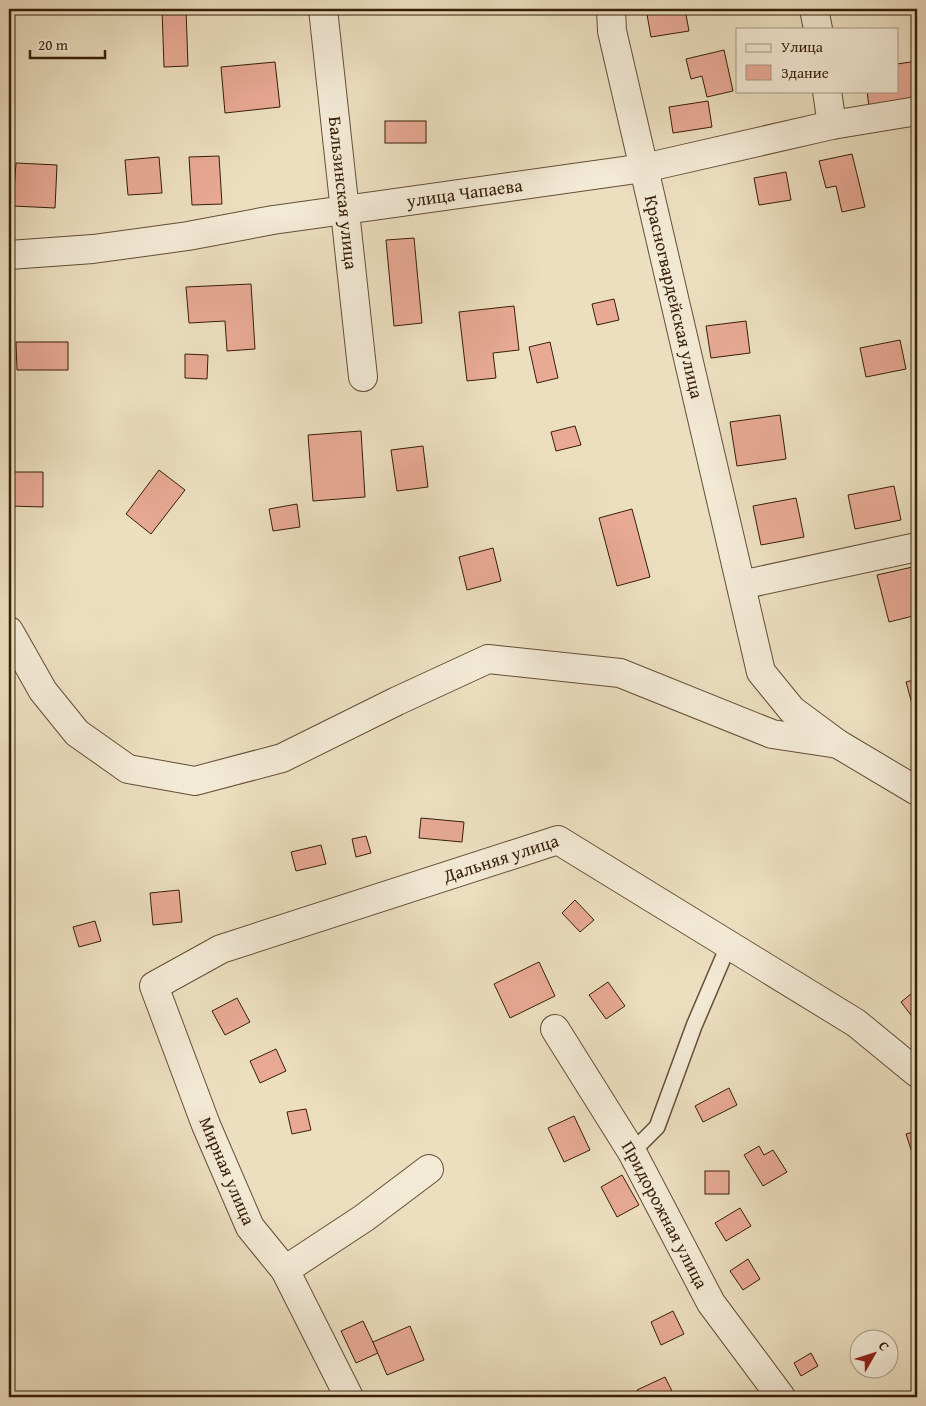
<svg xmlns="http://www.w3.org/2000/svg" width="926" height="1406" font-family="'Gentium Book Plus',serif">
<rect width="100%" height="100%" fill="#ecdfc0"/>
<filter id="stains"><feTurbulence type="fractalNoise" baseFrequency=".004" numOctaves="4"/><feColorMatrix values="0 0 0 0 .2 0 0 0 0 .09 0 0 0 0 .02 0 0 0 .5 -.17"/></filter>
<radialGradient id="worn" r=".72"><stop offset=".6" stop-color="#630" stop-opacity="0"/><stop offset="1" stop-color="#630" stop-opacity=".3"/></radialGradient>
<g fill="#e8aa95" stroke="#371e08">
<polygon points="162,9 186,9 188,66 164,67"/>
<polygon points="646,9 685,9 689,31 651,37"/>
<polygon points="724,50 733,91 707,97 702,76 691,79 686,59"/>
<polygon points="917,61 917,101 869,107 867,91 897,91 897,64"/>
<polygon points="275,62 280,107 225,113 221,67"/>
<polygon points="708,101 712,127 673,133 669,107"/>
<rect x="385" y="121" width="41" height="22"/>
<polygon points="852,154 865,207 842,212 836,186 826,188 819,161"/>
<polygon points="219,156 222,204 192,205 189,157"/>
<polygon points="159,157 162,193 128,195 125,160"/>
<polygon points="16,163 57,165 55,208 13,206"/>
<polygon points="786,172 791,200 759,205 754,178"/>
<polygon points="414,238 422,323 394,326 386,240"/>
<polygon points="251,284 255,349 227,351 225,321 189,323 186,287"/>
<polygon points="614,299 619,320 597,325 592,304"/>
<polygon points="514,306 519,350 493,353 496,378 467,381 459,312"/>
<polygon points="746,321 750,353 711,358 706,326"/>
<polygon points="900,340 906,369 866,377 860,348"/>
<polygon points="16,342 68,342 68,370 17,370"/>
<polygon points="550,342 558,378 537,383 529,347"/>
<polygon points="185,354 208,355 207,379 185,378"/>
<polygon points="780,415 786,459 737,466 730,422"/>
<polygon points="575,426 581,445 556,451 551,432"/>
<polygon points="361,431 365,497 313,501 308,435"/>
<polygon points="423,446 428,487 397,491 391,450"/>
<polygon points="159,470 185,490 151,534 126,514"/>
<polygon points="9,472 43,472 43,507 9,506"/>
<polygon points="894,486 901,520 855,529 848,495"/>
<polygon points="796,498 804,537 761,545 753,506"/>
<polygon points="297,504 300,527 273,531 269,509"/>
<polygon points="632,509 650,577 617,586 599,518"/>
<polygon points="493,548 501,581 467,590 459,557"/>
<polygon points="917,566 917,615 889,622 877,575"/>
<polygon points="917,679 917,722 906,682"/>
<polygon points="421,818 464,822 462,842 419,838"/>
<polygon points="366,836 371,853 356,857 352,839"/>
<polygon points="321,845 326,864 296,871 291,852"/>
<polygon points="179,890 182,922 153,925 150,893"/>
<polygon points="575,900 594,920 580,932 562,913"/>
<polygon points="95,921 101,941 79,947 73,927"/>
<polygon points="539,962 555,996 510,1018 494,984"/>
<polygon points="608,982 625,1006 606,1019 589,995"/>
<polygon points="917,989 917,1023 901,1002"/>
<polygon points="237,998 250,1022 225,1035 212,1011"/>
<polygon points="276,1049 286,1071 260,1083 250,1061"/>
<polygon points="729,1088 737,1105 703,1122 695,1106"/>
<polygon points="306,1109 311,1130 292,1134 287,1112"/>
<polygon points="574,1116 590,1150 564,1162 548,1128"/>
<polygon points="917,1131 917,1161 915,1162 906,1134"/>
<polygon points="759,1146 764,1155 773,1150 787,1172 763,1186 744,1155"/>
<rect x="705" y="1171" width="24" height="23"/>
<polygon points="622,1175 639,1205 617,1217 601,1187"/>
<polygon points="740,1208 751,1226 726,1241 715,1223"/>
<polygon points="748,1259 760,1279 743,1290 730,1271"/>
<polygon points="673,1311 684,1334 661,1345 651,1322"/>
<polygon points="363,1321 378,1353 356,1363 341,1331"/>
<polygon points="410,1326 424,1360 387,1375 373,1342"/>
<polygon points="811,1353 818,1366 801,1376 794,1363"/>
<polygon points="665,1377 675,1397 640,1397 637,1390"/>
</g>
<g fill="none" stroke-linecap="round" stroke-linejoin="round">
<g stroke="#644e36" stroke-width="18">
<polyline id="lane" points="632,1152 657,1127 694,1026 729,944"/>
</g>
<g stroke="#644e36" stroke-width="30">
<g id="street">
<path id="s1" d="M323 9 363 377"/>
<path id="s2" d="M611 9 612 31 761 672 792 710 838 744 917 791"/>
<polyline points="814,9 818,29"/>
<polyline points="827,91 832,125"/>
<path id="s3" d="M9 255 93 249 188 236 273 220 644 168 832 125 917 111"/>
<polyline points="741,585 917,547"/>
<polyline points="9,631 43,691 77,733 128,769 195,781 282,758 397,701 488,659 620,673 772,734 838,744"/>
<path id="s4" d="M555 1029 632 1152 711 1303 781 1397"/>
<polyline points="285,1270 364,1218 429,1169"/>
<path id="s5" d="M349 1397 285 1270 250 1227 206 1125 154 986 221 949 558 840 856 1023 917 1073"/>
</g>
</g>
<use href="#lane" stroke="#f3ead6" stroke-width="15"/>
<use href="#street" stroke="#f3ead6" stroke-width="28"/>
</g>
<g text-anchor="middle" stroke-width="5" stroke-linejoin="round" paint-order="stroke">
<g font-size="18" fill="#371e08" stroke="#f3ead6">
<text dy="6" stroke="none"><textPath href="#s1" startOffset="185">Бальзинская улица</textPath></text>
<text dy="6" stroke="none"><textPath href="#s3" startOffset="460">улица Чапаева</textPath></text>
<text dy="6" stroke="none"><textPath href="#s2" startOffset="295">Красногвардейская улица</textPath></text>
<text dy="6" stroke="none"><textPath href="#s5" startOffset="828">Дальняя улица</textPath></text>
<text transform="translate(227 1171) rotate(67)" y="6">Мирная улица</text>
<text dy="6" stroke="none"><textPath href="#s4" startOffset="216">Придорожная улица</textPath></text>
</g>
</g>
<rect width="926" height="1406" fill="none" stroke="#ecdfc0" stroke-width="30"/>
<rect x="10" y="10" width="906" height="1386" fill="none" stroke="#371e08" stroke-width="2.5"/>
<rect x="15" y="15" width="896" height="1376" fill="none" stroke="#371e08"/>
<rect x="736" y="28" width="162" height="65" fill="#f3ead6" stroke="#a89884"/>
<rect x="746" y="44" width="25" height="8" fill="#f3ead6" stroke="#a89884"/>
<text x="781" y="52" font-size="15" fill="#371e08">Улица</text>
<rect x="746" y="65" width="25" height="15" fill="#e8aa95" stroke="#a89884"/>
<text x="781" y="78" font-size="15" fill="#371e08">Здание</text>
<g transform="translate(874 1354) rotate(51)"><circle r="24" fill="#f3ead6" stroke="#a89884"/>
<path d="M0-4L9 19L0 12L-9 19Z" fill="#8f2418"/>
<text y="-8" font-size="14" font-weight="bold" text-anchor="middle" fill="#371e08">С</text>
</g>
<path d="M30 50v8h75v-8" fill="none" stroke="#371e08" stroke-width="2.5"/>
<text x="38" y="50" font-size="15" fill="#371e08" stroke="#f3ead6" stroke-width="4" paint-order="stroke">20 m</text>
<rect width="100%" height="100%" filter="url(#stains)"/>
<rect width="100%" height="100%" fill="url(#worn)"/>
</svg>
